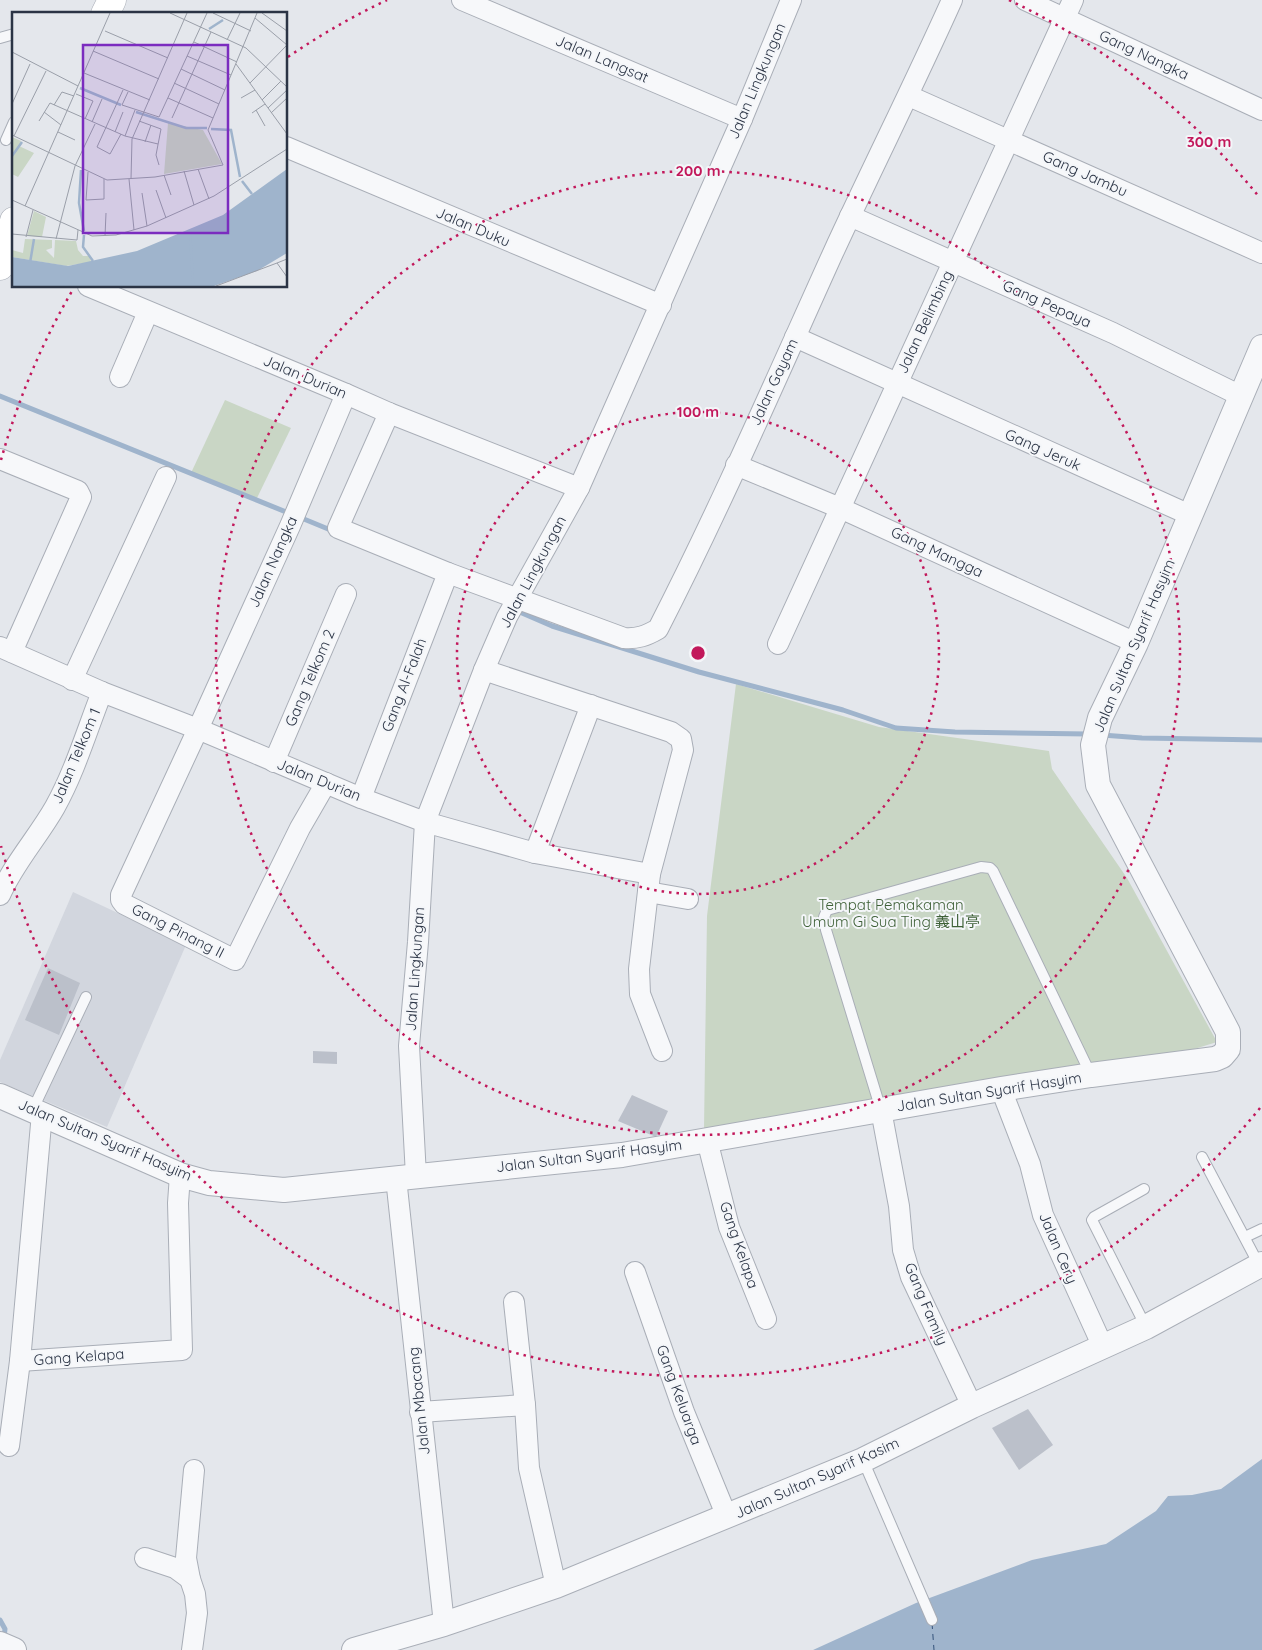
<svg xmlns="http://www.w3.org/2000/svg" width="1262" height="1650" font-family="Quicksand,'Noto Sans SC',sans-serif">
<rect width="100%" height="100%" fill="#e4e7ec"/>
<polygon fill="#d2d6de" points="73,892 186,945 107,1127 0,1082 0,1060"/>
<g fill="#c9d6c5">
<polygon points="225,400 291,428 256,500 191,473"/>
<polygon points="736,684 879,727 1049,751 1052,769 1127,878 1217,1042 1191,1050 704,1129 707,916"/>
</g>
<polygon fill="#9fb4cc" points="1262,1459 1262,1650 813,1650 916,1603 1032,1560 1106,1544 1156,1511 1168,1496 1192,1495 1221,1489"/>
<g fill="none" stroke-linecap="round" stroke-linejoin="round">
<g stroke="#9fb4cc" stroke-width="5">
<polyline points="0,396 291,514"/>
<polyline points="299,517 333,531"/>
<polyline points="515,610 552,626 699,672 843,710 896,728 955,732 1088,734"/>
<polyline points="1102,735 1142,738 1262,740"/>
<polyline points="0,1620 5,1629 4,1638"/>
</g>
<polyline stroke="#34527a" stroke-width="1" stroke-dasharray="6 5" stroke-linecap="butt" points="932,1623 934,1650"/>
</g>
<g fill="#bbc0ca">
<polygon points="48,968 80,983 59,1035 25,1020"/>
<polygon points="313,1051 337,1052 337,1064 313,1063"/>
<polygon points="632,1095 668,1111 656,1137 618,1121"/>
<polygon points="1028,1409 1053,1445 1019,1470 992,1428"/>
</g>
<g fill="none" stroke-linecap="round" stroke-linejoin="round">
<g stroke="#a9aeb7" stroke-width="12">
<g id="service">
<polyline points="0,38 14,34"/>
<polyline points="6,140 14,122"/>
<polyline points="33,1109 86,997"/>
<polyline points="881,1110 826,930 824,917 827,910 981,867 990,868 993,871 1091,1075"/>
<polyline points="1202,1157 1259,1265"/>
<polyline points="1144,1189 1094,1217 1092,1220 1146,1327"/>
<polyline points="1245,1237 1262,1229"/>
<polyline points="863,1460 932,1620"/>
</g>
</g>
<g stroke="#a9aeb7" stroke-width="22">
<g id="minor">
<polyline points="462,0 742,119"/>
<polyline points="1025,0 1262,110"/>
<polyline points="909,96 1262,253"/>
<polyline points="286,147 661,305"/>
<polyline points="850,216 1113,333 1241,396"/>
<polyline points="88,286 346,394 389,413 579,488"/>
<polyline points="795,337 1190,515"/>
<polyline points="120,377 148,312"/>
<path d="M389 413 338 528 448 573 624 638C637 639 646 636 658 629 721 506 776 379 833 253 872 168 914 85 952 0"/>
<polyline points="0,459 78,491 81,497 12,652"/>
<polyline points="736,465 840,508 1136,643"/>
<polyline points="778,644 1073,0"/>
<polyline points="0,647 102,692 198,729 361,798 425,822 535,853 650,874"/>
<polyline points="484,670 671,732 681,739 683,750 650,874 639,969 640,994 662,1051"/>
<polyline points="72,680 166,477"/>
<polyline points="274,762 346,594"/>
<polyline points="326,783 300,828 235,960 124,904 121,900 121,895 198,729 290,526 346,394"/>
<polyline points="361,798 448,573"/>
<polyline points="535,853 591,705"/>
<polyline points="648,892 688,899"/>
<path d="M0 895C14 863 38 837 55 807 75 771 87 730 102 692"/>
<polyline points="1001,1089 1030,1164 1043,1215 1103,1347"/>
<polyline points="881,1110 899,1206 903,1250 911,1277 972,1406"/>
<polyline points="42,1113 20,1361 182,1350 178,1203 180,1175"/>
<polyline points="707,1140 729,1227 766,1319"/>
<polyline points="416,1176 409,1046 418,942 425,822 484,670 507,617 579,488 742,119 791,0"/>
<polyline points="396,1178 444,1624"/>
<polyline points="635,1272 684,1412 727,1517"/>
<polyline points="514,1302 525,1405 529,1468 556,1586"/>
<polyline points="420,1412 525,1405"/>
<polyline points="9,1446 20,1361"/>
<polyline points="145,1558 175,1568 190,1579"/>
<polyline points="192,1650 197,1613 195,1594 190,1579 186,1558 194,1470"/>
</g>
</g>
<g stroke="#a9aeb7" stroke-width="26">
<g id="tertiary">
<polyline points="0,1096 180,1175 209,1183 284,1190 622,1155 1001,1089 1091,1075 1215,1059 1222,1056 1228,1049 1228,1032 1098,785 1093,745 1100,718 1136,643 1262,347"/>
<polyline points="0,1644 14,1650"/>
<polyline points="354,1650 444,1624 556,1586 863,1460 972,1406 1146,1327 1262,1264"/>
</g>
</g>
<g stroke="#a9aeb7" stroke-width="29">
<g id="secondary">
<polyline points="105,14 112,0"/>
<polyline points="0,266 9,245 14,221"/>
</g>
</g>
<use href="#service" stroke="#f7f8fa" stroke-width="10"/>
<use href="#minor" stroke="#f7f8fa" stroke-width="20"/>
<use href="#tertiary" stroke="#f7f8fa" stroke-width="24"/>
<use href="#secondary" stroke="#fff" stroke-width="28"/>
</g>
<g fill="none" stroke="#c2185b" stroke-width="2.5" stroke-dasharray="2.5 5">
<circle cx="698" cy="653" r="241"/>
<circle cx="698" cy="653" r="482"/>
<path d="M1260 1108A723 723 0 0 1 1 846M1 460A723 723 0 0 1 72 291M288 57A723 723 0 0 1 387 0M1009 0A723 723 0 0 1 1260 198"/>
</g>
<g text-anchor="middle" stroke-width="4" stroke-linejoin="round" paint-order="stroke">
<g font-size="15" fill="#2b3445" stroke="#f4f6f9">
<text transform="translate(1144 55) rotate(25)" y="5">Gang Nangka</text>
<text transform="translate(602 59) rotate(23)" y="5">Jalan Langsat</text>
<text transform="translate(757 81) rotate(-67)" y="5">Jalan Lingkungan</text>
<text transform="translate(1085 174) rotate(24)" y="5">Gang Jambu</text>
<text transform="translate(473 227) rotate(23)" y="5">Jalan Duku</text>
<text transform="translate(1047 304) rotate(24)" y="5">Gang Pepaya</text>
<text transform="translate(925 322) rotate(-65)" y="5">Jalan Belimbing</text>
<text transform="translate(305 377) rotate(23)" y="5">Jalan Durian</text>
<text transform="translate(774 382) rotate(-65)" y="5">Jalan Gayam</text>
<text transform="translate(1043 450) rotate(24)" y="5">Gang Jeruk</text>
<text transform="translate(937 552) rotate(25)" y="5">Gang Mangga</text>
<text transform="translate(273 562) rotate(-66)" y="5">Jalan Nangka</text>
<text transform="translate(533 572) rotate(-62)" y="5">Jalan Lingkungan</text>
<text transform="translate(1134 646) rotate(-67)" y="5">Jalan Sultan Syarif Hasyim</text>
<text transform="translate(310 678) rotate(-67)" y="5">Gang Telkom 2</text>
<text transform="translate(404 685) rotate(-69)" y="5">Gang Al-Falah</text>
<text transform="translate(76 756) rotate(-67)" y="5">Jalan Telkom 1</text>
<text transform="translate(319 780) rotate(22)" y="5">Jalan Durian</text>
<text transform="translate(178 931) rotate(27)" y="5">Gang Pinang II</text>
<text transform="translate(415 969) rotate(-86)" y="5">Jalan Lingkungan</text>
<text transform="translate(989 1092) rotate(-9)" y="5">Jalan Sultan Syarif Hasyim</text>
<text transform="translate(105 1140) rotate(23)" y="5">Jalan Sultan Syarif Hasyim</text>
<text transform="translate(589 1156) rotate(-7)" y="5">Jalan Sultan Syarif Hasyim</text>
<text transform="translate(739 1245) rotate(71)" y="5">Gang Kelapa</text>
<text transform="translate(1058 1248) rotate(67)" y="5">Jalan Cery</text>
<text transform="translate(926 1304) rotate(67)" y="5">Gang Family</text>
<text transform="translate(79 1357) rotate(-4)" y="5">Gang Kelapa</text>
<text transform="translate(679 1395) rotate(70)" y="5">Gang Keluarga</text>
<text transform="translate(419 1401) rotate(-96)" y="5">Jalan Mbacang</text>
<text transform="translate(817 1478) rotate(-24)" y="5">Jalan Sultan Syarif Kasim</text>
</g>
<g font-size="15" fill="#3f6138" stroke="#f4f6f9">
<text x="891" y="910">Tempat Pemakaman<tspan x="891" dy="17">Umum Gi Sua Ting 義山亭</tspan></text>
</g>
</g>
<g transform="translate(12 12)">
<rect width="275" height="275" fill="#e4e7ec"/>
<path d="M156 111 191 118 210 152 152 162ZM0 125 9 129 7 134 22 141 6 165 0 162ZM22 199 34 205 30 225 15 224ZM13 227 40 228V236L34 238 42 246 43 228 64 229 66 238 71 244H78L79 250 54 254 0 245V238L11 241Z" fill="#c9d6c5"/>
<path d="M275 157V241L245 259 202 274H0V245L56 254 125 239 211 203Z" fill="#9fb4cc"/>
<path fill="none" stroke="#9fb4cc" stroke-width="2.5" d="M197 17 211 8M68 76 109 93M124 100 174 116H195M199 117 219 118 228 165M0 144 10 130M69 158 67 191 72 219M230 169 240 182M178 218 181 272M72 223 71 235 81 249M18 251 22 227"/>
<path fill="none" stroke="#9a9fa9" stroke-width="1" d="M158 1 234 36 275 75M201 1 239 19M250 1 275 19M243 6 275 33M93 19 156 46M215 28 228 1M182 30 225 50M81 39 147 67M0 40 66 74 98 1M175 44 219 63M224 52 275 122M169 57 213 78M72 61 138 88M162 71 207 92M238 71 275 33M116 80 110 93 147 105 195 1M64 82 81 89 73 107M156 86 201 106M229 86 243 78M250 88 269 69M0 92 18 52M42 93 50 80 62 84M256 96 275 78M244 98 253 114M32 100 49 113M240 101 253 92M259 101 275 86M160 106 199 20M27 109 38 91 113 124 146 132M127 109 149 117 144 143 147 153M80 110 90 87M46 120 63 128M103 120 111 100M109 122 98 142 85 135 111 78M0 123 95 168 143 165 211 153 196 118 245 1M2 124 34 59M113 124 123 98M133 130 139 113M186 157 197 187M172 159 182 193M76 160 74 188 92 187V167M152 163 159 183M117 167 122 218M119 167 120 127 175 1M144 178 154 206M130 181 135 214M0 188 80 224 104 223 135 214 202 184 275 137M13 194 66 74M0 222 65 228 66 218M93 224 94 201M14 225 21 198M44 227 63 154 83 112M275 247 265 251 275 265M204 274 265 251"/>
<path fill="#7b2cbf" fill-opacity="0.15" stroke="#7b2cbf" stroke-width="2.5" d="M71 33H216V221H71Z"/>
<rect width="275" height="275" fill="none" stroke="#2b3445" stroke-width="2.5"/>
</g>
<circle cx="698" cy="653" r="8" fill="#c2185b" stroke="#f4f6f9" stroke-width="2.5"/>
<g font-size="15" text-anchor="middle" font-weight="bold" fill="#c2185b" stroke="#f4f6f9" stroke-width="4" stroke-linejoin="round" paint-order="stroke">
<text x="1209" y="147">300 m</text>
<text x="698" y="176">200 m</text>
<text x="698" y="417">100 m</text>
</g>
</svg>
